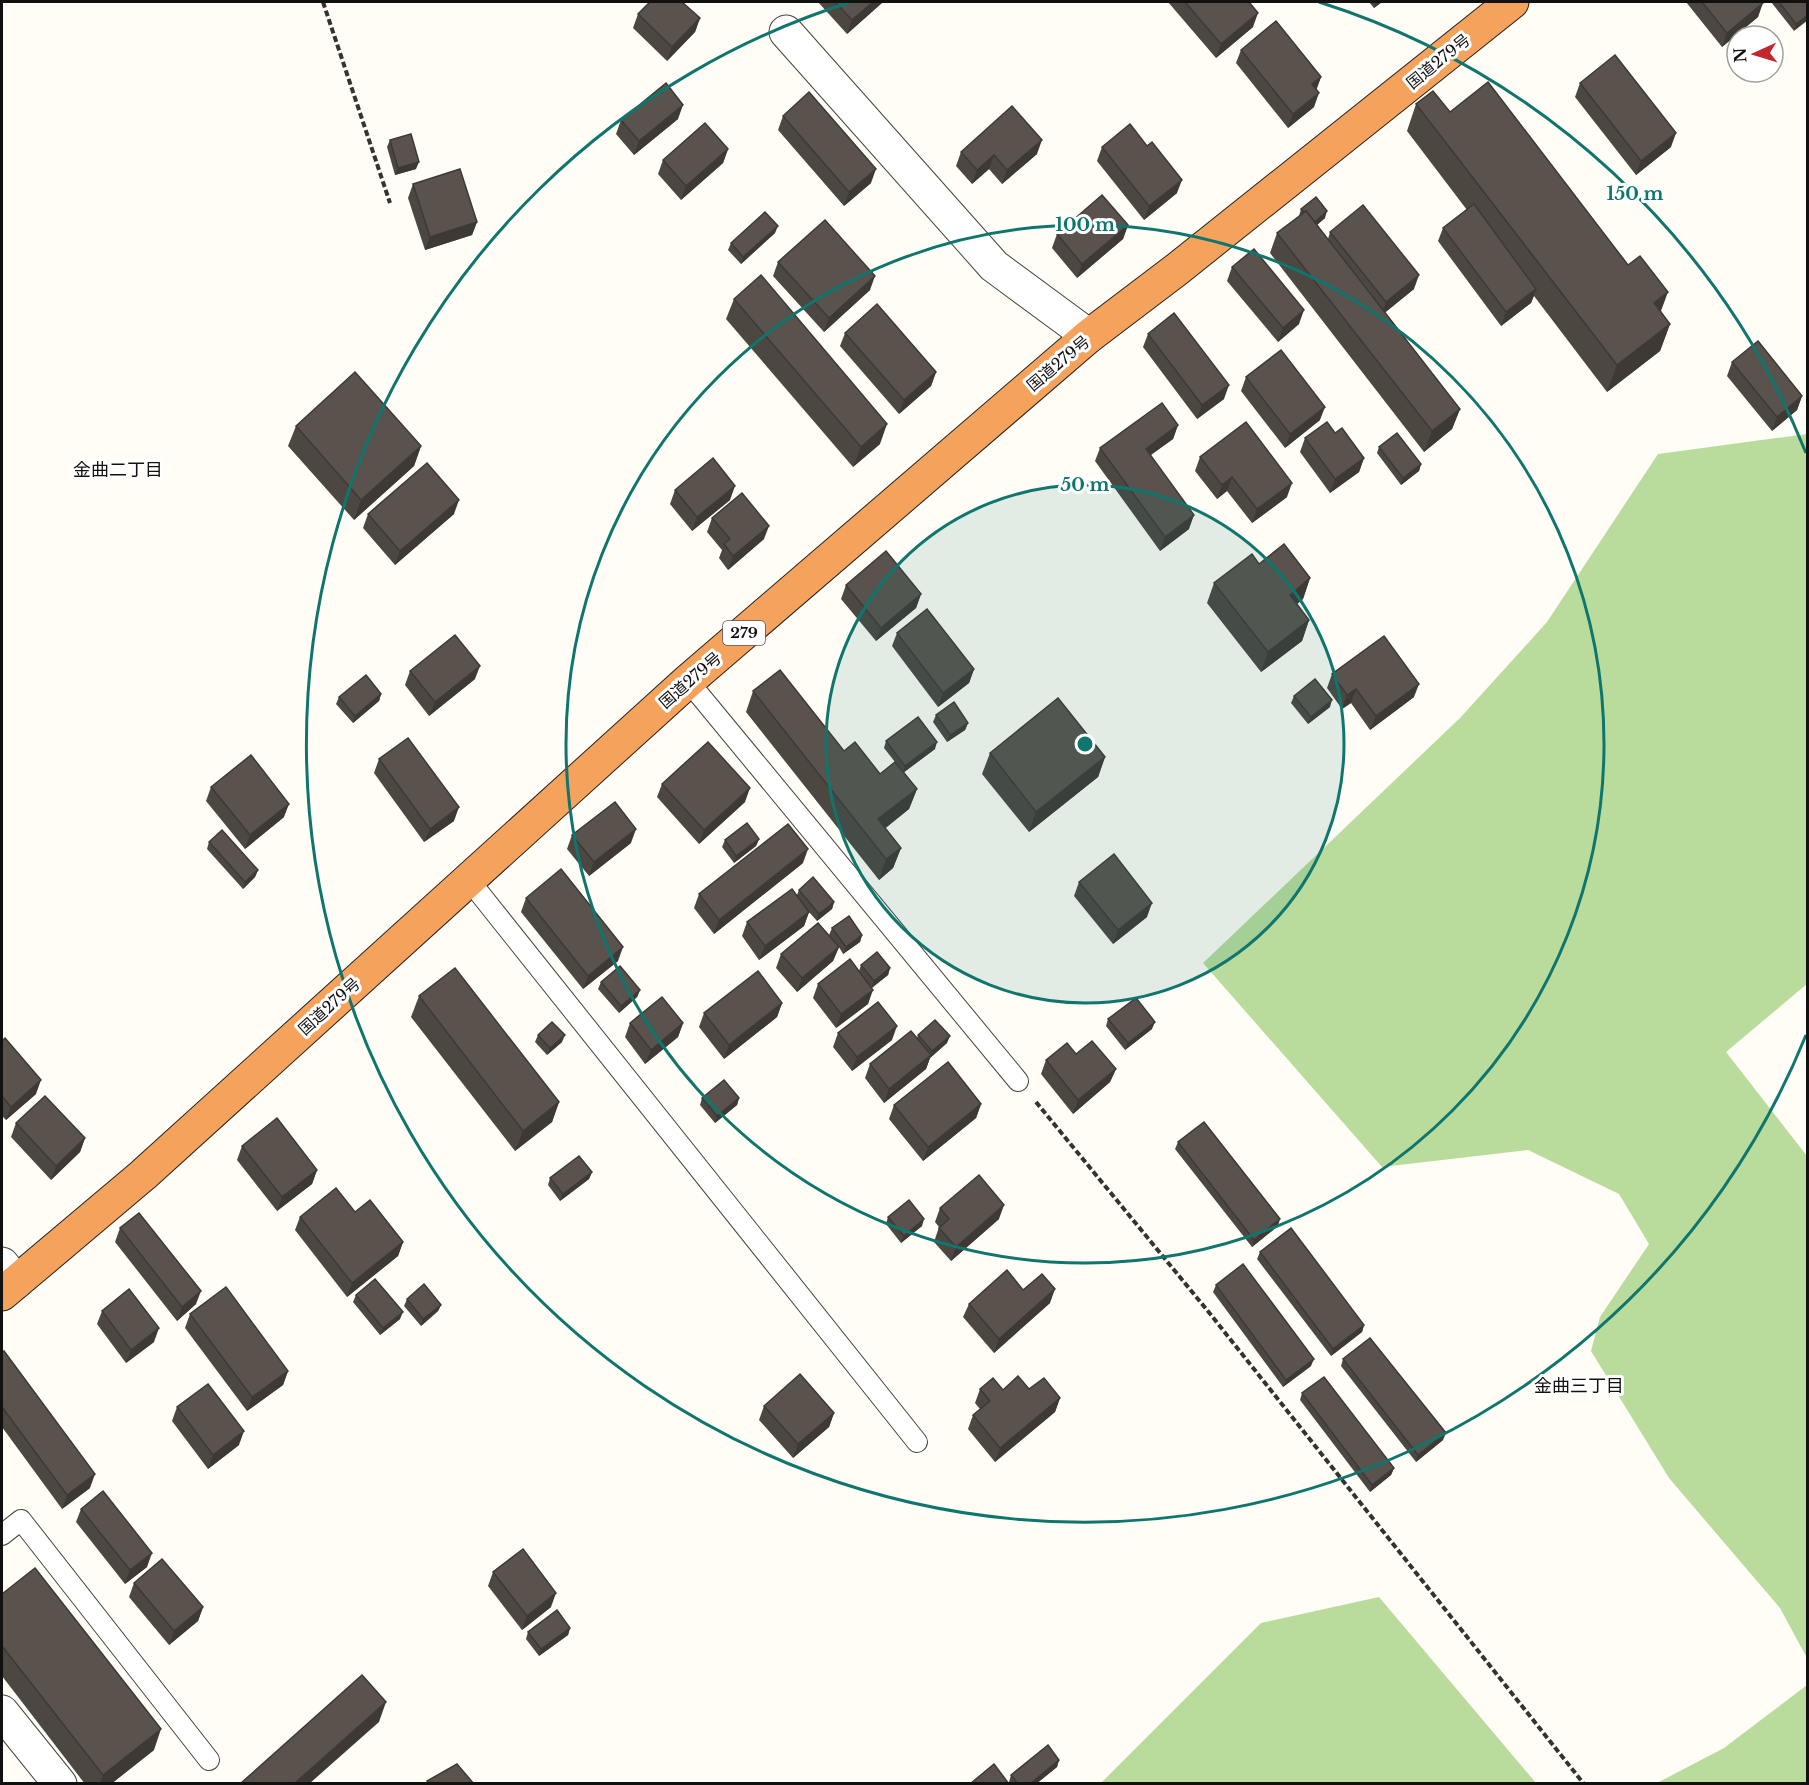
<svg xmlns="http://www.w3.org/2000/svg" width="1809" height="1785" font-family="'Libre Baskerville','Noto Sans JP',serif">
<rect width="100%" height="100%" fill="#fffdf5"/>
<g fill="#b9dc9c">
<polygon points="1807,434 1807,984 1726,1052 1807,1156 1807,1658 1780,1608 1669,1478 1591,1351 1600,1317 1649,1244 1619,1194 1528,1150 1382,1167 1203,963 1460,718 1547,622 1658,454"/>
<polygon points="1379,1597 1536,1783 1101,1783 1261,1623"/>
<polygon points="1807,1685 1807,1783 1657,1783 1724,1748"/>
</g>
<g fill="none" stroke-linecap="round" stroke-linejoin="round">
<g stroke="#444" stroke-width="22">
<g id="lane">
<polyline points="688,681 1018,1081"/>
<polyline points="469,880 917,1442"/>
<polyline points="2,1535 21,1520 209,1760"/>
</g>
</g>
<g stroke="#444" stroke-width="35">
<g id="street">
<polyline points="786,32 994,266 1089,336"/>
<polyline points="2,1264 16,1282"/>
<polyline points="2,1712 60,1784"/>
</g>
</g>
<g stroke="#222" stroke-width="35">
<polyline id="highway" points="2,1294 143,1175 688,681 1089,336 1176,270 1512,2"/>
</g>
<g stroke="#333" stroke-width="4" stroke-dasharray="6 3" stroke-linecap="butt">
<polyline points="323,2 390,203"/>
<polyline points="1036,1102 1207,1310 1584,1784"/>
</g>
<use href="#lane" stroke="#fff" stroke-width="20"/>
<use href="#street" stroke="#fff" stroke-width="33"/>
<use href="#highway" stroke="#f5a25d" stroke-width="33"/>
</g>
<g fill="#4d4742">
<polygon points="818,2 883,2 847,34"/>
<polygon points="1168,2 1249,2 1253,27 1216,58"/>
<polygon points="1369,2 1382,2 1374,8"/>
<polygon points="1686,2 1762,2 1758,17 1722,47"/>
<polygon points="1771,2 1808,2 1794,31"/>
<polygon points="638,14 700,18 695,32 667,61 633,28"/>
<polygon points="1241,50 1321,77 1316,90 1314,107 1288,128 1236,63"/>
<polygon points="1580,83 1671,147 1636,175 1575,97"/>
<polygon points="1416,104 1450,112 1661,311 1670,324 1660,351 1607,392 1534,296 1531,303 1501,326 1438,241 1443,228 1467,210 1407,131"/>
<polygon points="783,116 871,183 844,206 778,130"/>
<polygon points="678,119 634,155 616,134 621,120"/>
<polygon points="390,140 416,169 395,175 387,147"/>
<polygon points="1147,146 1177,193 1144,220 1097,161 1102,147"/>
<polygon points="728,149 723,163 681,200 658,174 663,160"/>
<polygon points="961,152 1037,154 1002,184 989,169 972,184 956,166"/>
<polygon points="413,184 477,222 472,235 425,250 408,198"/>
<polygon points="1301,209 1325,218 1317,225 1328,239 1330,232 1414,289 1385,312 1460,409 1452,429 1424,452 1270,253 1277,233 1299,216"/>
<polygon points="1128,225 1123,239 1077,278 1052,248 1057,234"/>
<polygon points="775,233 741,264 728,250 731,243"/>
<polygon points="778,262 870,290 824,332 773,276"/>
<polygon points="1232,267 1299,324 1278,342 1227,281"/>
<polygon points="734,299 880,444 853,467 726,319"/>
<polygon points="845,333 936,372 931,386 899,414 840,346"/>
<polygon points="1148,334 1224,399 1197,419 1143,347"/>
<polygon points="1732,362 1802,396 1797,410 1772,431 1727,376"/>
<polygon points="1246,377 1320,420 1285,448 1241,391"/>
<polygon points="1178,425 1173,439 1150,455 1189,529 1160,551 1095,461 1100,448"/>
<polygon points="296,426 421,446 414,466 354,520 288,446"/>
<polygon points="1335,433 1364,458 1359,472 1330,493 1300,452 1305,438"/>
<polygon points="1379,447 1421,464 1419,471 1401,485 1377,453"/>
<polygon points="1200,457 1287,497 1252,523 1227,491 1217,499 1195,471"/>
<polygon points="675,490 730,500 692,531 670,504"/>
<polygon points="368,514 454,514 395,565 363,528"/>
<polygon points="712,518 764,539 728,570 719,558 722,550 707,532"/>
<polygon points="1259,564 1310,578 1303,599 1297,604 1309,620 1302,641 1261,672 1207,603 1214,583"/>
<polygon points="846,585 921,594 916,608 876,641 841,599"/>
<polygon points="897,633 974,669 969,683 938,707 892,646"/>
<polygon points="410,671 475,679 429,716 405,685"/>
<polygon points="1332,674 1414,697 1370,730 1351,703 1342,709 1327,688"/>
<polygon points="753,691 880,774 895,762 884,748 886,741 935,749 904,772 917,789 909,809 885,828 901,848 893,868 879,880 746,712"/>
<polygon points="381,694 379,701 353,723 336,704 339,697"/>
<polygon points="1294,696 1330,707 1308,724 1291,703"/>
<polygon points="936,715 968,723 965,730 947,742 933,722"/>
<polygon points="990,753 1105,757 1098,777 1029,832 982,774"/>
<polygon points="379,759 454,821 424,842 374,773"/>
<polygon points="662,784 745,802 699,844 657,797"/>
<polygon points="211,787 284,817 245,849 206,801"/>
<polygon points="572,835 631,843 589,876 567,849"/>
<polygon points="759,839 756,846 734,863 722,847 725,840"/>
<polygon points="209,842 258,870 255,877 243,889 207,849"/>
<polygon points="803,863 714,934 694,908 699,894"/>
<polygon points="1079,882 1147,917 1113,944 1074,896"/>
<polygon points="799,890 834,902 832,909 817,921 809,912 804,926 759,960 742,936 747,922 797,895"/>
<polygon points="526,898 618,961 583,989 521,912"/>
<polygon points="832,928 862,935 860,942 843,954 839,947 833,961 797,992 776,968 781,954 838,947 829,935"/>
<polygon points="861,965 890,968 888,975 872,988 868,1004 836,1028 813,998 818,984 859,971"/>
<polygon points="601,982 640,990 637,997 619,1013 598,989"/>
<polygon points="419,996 559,1102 552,1122 515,1151 411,1017"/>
<polygon points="782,1003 777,1017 724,1059 699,1027 704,1013"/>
<polygon points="1108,1019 1152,1029 1125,1050 1106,1026"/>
<polygon points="630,1023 683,1023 678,1037 645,1064 625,1037"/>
<polygon points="838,1033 892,1040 852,1071 833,1047"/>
<polygon points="538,1035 562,1042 547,1055 535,1042"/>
<polygon points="918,1035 947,1043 930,1058 926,1069 884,1103 865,1078 870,1064 917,1038"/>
<polygon points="2,1041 36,1094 6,1120 2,1116"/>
<polygon points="1076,1054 1116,1069 1110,1082 1073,1114 1041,1074 1046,1060"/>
<polygon points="702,1098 739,1098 737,1105 715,1123 700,1105"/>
<polygon points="981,1104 976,1118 923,1161 889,1119 894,1105"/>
<polygon points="16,1123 85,1138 80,1152 51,1180 11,1137"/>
<polygon points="1178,1142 1278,1226 1252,1247 1175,1149"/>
<polygon points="242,1146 317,1170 312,1184 277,1211 237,1160"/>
<polygon points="592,1172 589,1179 560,1201 548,1185 550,1178"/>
<polygon points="940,1208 999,1219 951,1261 934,1242 939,1227 935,1222"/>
<polygon points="355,1212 403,1242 398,1256 347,1297 295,1230 300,1217"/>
<polygon points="888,1217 922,1226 901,1243 886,1224"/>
<polygon points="120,1228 196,1304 177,1321 115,1242"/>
<polygon points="1260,1252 1364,1325 1362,1332 1331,1356 1257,1259"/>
<polygon points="1216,1285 1311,1366 1283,1387 1213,1292"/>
<polygon points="1023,1290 1050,1303 994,1353 963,1317 969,1304"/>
<polygon points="356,1295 400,1319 380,1335 353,1302"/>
<polygon points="407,1299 441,1305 438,1311 421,1326 404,1306"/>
<polygon points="102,1311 154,1342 126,1363 97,1324"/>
<polygon points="190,1314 288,1371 283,1385 247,1411 185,1328"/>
<polygon points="2,1353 90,1488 62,1509 2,1427"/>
<polygon points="1343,1359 1443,1440 1416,1462 1341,1366"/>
<polygon points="980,1389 1029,1389 1060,1398 1055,1412 995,1462 968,1429 973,1415 980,1409 975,1403"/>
<polygon points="1302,1393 1394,1468 1391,1475 1370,1492 1300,1400"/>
<polygon points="764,1406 834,1413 829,1427 793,1458 759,1420"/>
<polygon points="177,1407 239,1445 208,1469 172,1421"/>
<polygon points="81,1509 147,1567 125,1584 76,1522"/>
<polygon points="493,1572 551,1607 522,1630 488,1586"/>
<polygon points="134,1583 203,1607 198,1621 169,1645 129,1597"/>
<polygon points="2,1594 154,1750 111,1784 85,1784 2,1676"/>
<polygon points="570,1628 568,1635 539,1656 526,1639 528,1632"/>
<polygon points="1059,1760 1057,1767 1036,1784 1010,1784 1009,1782 1011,1775"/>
</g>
<g fill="#3f3936">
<polygon points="873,2 883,2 847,34 852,20"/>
<polygon points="1376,2 1382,2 1374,8"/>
<polygon points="1763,3 1758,17 1722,47 1727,33"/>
<polygon points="1258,13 1253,27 1216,58 1221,44"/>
<polygon points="1808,15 1808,20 1794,31 1796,24"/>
<polygon points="700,18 695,32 667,61 672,47"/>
<polygon points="1321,77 1316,91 1312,84"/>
<polygon points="1319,93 1314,107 1288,128 1293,114"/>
<polygon points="683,105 678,119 634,155 639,141"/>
<polygon points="1676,133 1671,147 1636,175 1641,161"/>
<polygon points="1042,140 1037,154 1002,184 1007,170"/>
<polygon points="728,149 723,163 681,200 686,186"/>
<polygon points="994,155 989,169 972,184 977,170"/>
<polygon points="419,162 416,169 395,175 398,168"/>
<polygon points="876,169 871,183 844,206 849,192"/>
<polygon points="1182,180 1177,193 1144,220 1149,206"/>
<polygon points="1327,211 1325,218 1311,230 1313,223"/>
<polygon points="477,222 472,235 425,250 430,237"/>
<polygon points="1128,225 1123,239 1077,278 1082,264"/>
<polygon points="778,226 775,233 741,264 743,257"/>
<polygon points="1419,275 1414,289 1381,316 1386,302"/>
<polygon points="875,276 870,290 824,332 829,318"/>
<polygon points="1536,289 1531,303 1501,326 1506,312"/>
<polygon points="1668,292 1658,319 1654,303"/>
<polygon points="1304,310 1299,324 1278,342 1283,328"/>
<polygon points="1670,324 1660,351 1607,392 1617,365"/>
<polygon points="936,372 931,386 899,414 904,400"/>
<polygon points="1229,385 1224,399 1197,419 1202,405"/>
<polygon points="1802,396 1797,410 1772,431 1777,417"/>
<polygon points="1325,407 1320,420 1285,448 1290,434"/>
<polygon points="1460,409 1452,429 1424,452 1432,431"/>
<polygon points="887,424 880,444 853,467 861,447"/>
<polygon points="1178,425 1173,439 1140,463 1146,449"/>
<polygon points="421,446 414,466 354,520 361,500"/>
<polygon points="1364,458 1359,472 1330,493 1335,479"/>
<polygon points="1421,464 1419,471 1401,485 1403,478"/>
<polygon points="1232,477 1227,491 1217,499 1222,485"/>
<polygon points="1292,483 1287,497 1252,523 1257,509"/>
<polygon points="735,486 730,500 692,531 697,517"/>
<polygon points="459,500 454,514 395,565 400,551"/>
<polygon points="1194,515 1189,529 1160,551 1165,537"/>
<polygon points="769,526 764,539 728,570 733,556"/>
<polygon points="1310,578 1303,599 1282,616 1290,595"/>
<polygon points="921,594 916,608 876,641 881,628"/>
<polygon points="1309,620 1302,641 1261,672 1268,652"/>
<polygon points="480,666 475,679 429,716 435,702"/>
<polygon points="974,669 969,683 938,707 943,693"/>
<polygon points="1419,684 1414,697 1370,730 1376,716"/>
<polygon points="1356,689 1351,703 1342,709 1347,695"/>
<polygon points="381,694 379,701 353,723 355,716"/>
<polygon points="1332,700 1330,707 1308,724 1311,717"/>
<polygon points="968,723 965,730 947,742 950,735"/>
<polygon points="937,742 935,749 903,773 905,766"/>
<polygon points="1105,757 1098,777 1029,832 1036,812"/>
<polygon points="750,788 745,802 699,844 704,830"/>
<polygon points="917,789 909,809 871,840 878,819"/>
<polygon points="289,804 284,817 245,849 250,835"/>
<polygon points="459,807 454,821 424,842 430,829"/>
<polygon points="636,829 631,843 589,876 594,862"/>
<polygon points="759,839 756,846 734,863 736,856"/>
<polygon points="901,848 893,868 879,880 886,859"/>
<polygon points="808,849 803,863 714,934 719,920"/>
<polygon points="258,870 255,877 243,889 245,882"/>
<polygon points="834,902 832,909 817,921 819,914"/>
<polygon points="1152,903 1147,917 1113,944 1118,930"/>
<polygon points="809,912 804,926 759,960 765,946"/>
<polygon points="862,935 860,942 843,954 846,947"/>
<polygon points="623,947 618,961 583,989 588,976"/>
<polygon points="839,947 833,961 797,992 802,978"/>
<polygon points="890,968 888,975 871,988 874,981"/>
<polygon points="640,990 637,997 619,1013 621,1006"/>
<polygon points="873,990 868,1004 836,1028 841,1014"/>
<polygon points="782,1003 777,1017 724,1059 729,1045"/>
<polygon points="1155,1022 1152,1029 1125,1050 1128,1043"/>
<polygon points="683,1023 678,1037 645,1064 651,1050"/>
<polygon points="897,1026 892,1040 852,1071 857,1057"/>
<polygon points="565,1035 562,1042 547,1055 550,1048"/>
<polygon points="950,1036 947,1043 930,1058 926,1069 884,1103 889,1089 931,1056 932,1051"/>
<polygon points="1116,1069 1110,1082 1073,1114 1078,1100"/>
<polygon points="41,1080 36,1094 6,1120 11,1107"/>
<polygon points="739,1098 737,1105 715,1123 717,1116"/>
<polygon points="559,1102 552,1122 515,1151 523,1131"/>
<polygon points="981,1104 976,1118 923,1161 928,1147"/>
<polygon points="85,1138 80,1152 51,1180 56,1166"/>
<polygon points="317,1170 312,1184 277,1211 282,1197"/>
<polygon points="592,1172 589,1179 560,1201 563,1194"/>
<polygon points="1004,1205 999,1219 951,1261 956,1247"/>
<polygon points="924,1219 922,1226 901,1243 904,1236"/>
<polygon points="1280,1219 1278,1226 1252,1247 1254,1240"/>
<polygon points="403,1242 398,1256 347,1297 352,1283"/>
<polygon points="1055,1289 1050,1303 994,1353 999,1339"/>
<polygon points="201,1291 196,1304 177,1321 182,1307"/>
<polygon points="441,1305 438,1311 421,1326 423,1319"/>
<polygon points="403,1312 400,1319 380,1335 383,1328"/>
<polygon points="1364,1325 1362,1332 1331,1356 1333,1349"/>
<polygon points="159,1328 154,1342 126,1363 131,1350"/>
<polygon points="1314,1359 1311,1366 1283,1387 1286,1380"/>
<polygon points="288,1371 283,1385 247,1411 252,1397"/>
<polygon points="1060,1398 1055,1412 995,1462 1000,1448"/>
<polygon points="834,1413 829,1427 793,1458 798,1444"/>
<polygon points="244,1431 239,1445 208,1469 213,1455"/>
<polygon points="1446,1433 1443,1440 1416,1462 1418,1455"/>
<polygon points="1394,1468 1391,1475 1370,1492 1372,1485"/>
<polygon points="95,1474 90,1488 62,1509 67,1495"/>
<polygon points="152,1553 147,1567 125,1584 130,1570"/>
<polygon points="556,1593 551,1607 522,1630 527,1616"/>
<polygon points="203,1607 198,1621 169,1645 174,1631"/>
<polygon points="570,1628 568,1635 539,1656 541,1649"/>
<polygon points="386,1702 379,1722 309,1784 294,1784"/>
<polygon points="161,1729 154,1750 111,1784 100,1784 103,1775"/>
<polygon points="1059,1760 1057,1767 1036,1784 1030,1784"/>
</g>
<g fill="#5a524d" stroke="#3f3936" stroke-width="1.5">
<polygon points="650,2 682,2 700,18 672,47 638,14"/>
<polygon points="835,2 873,2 852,20"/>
<polygon points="1185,2 1249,2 1258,13 1221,44"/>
<polygon points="1702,2 1762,2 1763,3 1727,33"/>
<polygon points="1779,2 1808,2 1808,15 1796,24"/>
<polygon points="1276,21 1321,77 1312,84 1319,93 1293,114 1241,50"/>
<polygon points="1615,55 1676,133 1641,161 1580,83"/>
<polygon points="1488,82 1628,265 1640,256 1668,292 1654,303 1670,324 1617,365 1416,104 1433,91 1450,112"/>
<polygon points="666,83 683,105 639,141 621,120"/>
<polygon points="809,92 876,169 849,192 783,116"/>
<polygon points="1012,106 1042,140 1007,170 994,155 977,170 961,152"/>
<polygon points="705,123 728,149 686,186 663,160"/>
<polygon points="1130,124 1147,146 1152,142 1182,180 1149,206 1102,147"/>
<polygon points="411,134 419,162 398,168 390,140"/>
<polygon points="460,169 477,222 430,237 413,184"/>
<polygon points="1102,195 1128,225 1082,264 1057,234"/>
<polygon points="1316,197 1327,211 1315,222 1306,211 1304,212 1301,209"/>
<polygon points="1474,204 1536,289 1506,312 1443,228"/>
<polygon points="1363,205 1419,275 1386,302 1330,232"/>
<polygon points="1306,211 1460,409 1432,431 1277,233"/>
<polygon points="765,212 778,226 743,257 731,243"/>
<polygon points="825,220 875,276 829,318 778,262"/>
<polygon points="1254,249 1304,310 1283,328 1232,267"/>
<polygon points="761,275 887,424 861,447 734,299"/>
<polygon points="877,304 936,372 904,400 845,333"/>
<polygon points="1174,313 1229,385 1202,405 1148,334"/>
<polygon points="1758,341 1802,396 1777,417 1732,362"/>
<polygon points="1281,350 1325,407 1290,434 1246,377"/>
<polygon points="355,372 421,446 361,500 296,426"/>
<polygon points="1162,403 1178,425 1146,449 1194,515 1165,537 1100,448"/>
<polygon points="1246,422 1292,483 1257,509 1232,477 1222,485 1200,457"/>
<polygon points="1327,422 1335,433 1342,428 1364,458 1335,479 1305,438"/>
<polygon points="1397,433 1421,464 1403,478 1379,447"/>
<polygon points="713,458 735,486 697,517 675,490"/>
<polygon points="427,463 459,500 400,551 368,514"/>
<polygon points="742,493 769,526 733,556 724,544 730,539 712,518"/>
<polygon points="1284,544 1310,578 1290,595 1309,620 1268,652 1214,583 1252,554 1259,564"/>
<polygon points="886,551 921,594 881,628 846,585"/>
<polygon points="927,609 974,669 943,693 897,633"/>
<polygon points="455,635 480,666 435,702 410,671"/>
<polygon points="1384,636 1419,684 1376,716 1356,689 1347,695 1332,674"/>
<polygon points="780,670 844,751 855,742 880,774 895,762 917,789 878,819 901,848 886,859 753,691"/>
<polygon points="366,675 381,694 355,716 339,697"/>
<polygon points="1315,679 1332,700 1311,717 1294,696"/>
<polygon points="1058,698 1105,757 1036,812 990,753"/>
<polygon points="954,702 968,723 950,735 936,715"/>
<polygon points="918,717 937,742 905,766 886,741"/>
<polygon points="408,738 459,807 430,829 379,759"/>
<polygon points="708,742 750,788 704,830 662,784"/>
<polygon points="251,755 289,804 250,835 211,787"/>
<polygon points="615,802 636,829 594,862 572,835"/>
<polygon points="747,823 759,839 736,856 725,840"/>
<polygon points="788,824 808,849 719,920 699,894"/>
<polygon points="222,830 258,870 245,882 209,842"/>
<polygon points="1114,854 1152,903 1118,930 1079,882"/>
<polygon points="561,869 623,947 588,976 526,898"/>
<polygon points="813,877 834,902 819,914 799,890"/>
<polygon points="792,889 809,912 765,946 747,922"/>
<polygon points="849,916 862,935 846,947 832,928"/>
<polygon points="818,923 839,947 802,978 781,954"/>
<polygon points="877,952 890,968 874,981 861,965"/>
<polygon points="850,959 873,990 841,1014 818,984"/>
<polygon points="620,966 640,990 621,1006 601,982"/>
<polygon points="455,968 559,1102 523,1131 419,996"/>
<polygon points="758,971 782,1003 729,1045 704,1013"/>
<polygon points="662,997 683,1023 651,1050 630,1023"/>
<polygon points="1136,998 1155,1022 1128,1043 1108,1019"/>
<polygon points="878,1002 897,1026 857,1057 838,1033"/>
<polygon points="935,1020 950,1036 932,1051 918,1035"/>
<polygon points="552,1022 565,1035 550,1048 538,1035"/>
<polygon points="911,1031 931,1055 889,1089 870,1064"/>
<polygon points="5,1038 41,1080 11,1107 2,1096 2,1041"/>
<polygon points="1092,1041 1116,1069 1078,1100 1046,1060 1067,1043 1076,1054"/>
<polygon points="948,1062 981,1104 928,1147 894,1105"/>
<polygon points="724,1080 739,1098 717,1116 702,1098"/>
<polygon points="45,1096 85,1138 56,1166 16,1123"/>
<polygon points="277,1118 317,1170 282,1197 242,1146"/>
<polygon points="1204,1122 1280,1219 1254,1240 1178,1142"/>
<polygon points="579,1156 592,1172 563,1194 550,1178"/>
<polygon points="979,1175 1004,1205 956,1247 939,1228 949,1219 940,1208"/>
<polygon points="336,1188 355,1212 370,1200 403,1242 352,1283 300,1217"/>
<polygon points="909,1200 924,1219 904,1236 888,1217"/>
<polygon points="139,1213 201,1291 182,1307 120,1228"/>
<polygon points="1291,1228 1364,1325 1333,1349 1260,1252"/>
<polygon points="1243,1264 1314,1359 1286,1380 1216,1285"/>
<polygon points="1007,1270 1023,1290 1042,1274 1055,1289 999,1339 969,1304"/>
<polygon points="375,1279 403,1312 383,1328 356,1295"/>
<polygon points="424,1284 441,1305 423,1319 407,1299"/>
<polygon points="226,1287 288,1371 252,1397 190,1314"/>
<polygon points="129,1289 159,1328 131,1350 102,1311"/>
<polygon points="1370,1338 1446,1433 1418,1455 1343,1359"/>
<polygon points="4,1351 95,1474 67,1495 2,1407 2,1353"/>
<polygon points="800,1374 834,1413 798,1444 764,1406"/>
<polygon points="1018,1376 1029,1389 1044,1378 1060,1398 1000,1448 973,1415 990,1401 980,1389 993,1378 1003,1390"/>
<polygon points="1324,1377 1394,1468 1372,1485 1302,1393"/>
<polygon points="208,1384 244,1431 213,1455 177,1407"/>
<polygon points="103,1491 152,1553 130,1570 81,1509"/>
<polygon points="523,1549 556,1593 527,1616 493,1572"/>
<polygon points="162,1559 203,1607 174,1631 134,1583"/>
<polygon points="35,1568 161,1729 103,1775 2,1646 2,1594"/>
<polygon points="557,1610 570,1628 541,1649 528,1632"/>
<polygon points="362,1675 386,1702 294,1784 240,1784"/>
<polygon points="1048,1745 1059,1760 1030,1784 1018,1784 1011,1775"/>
<polygon points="457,1764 474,1784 429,1784 427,1781"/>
<polygon points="994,1764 1009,1784 970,1784"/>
</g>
<circle cx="1085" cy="744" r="259" fill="#0f766e" fill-opacity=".12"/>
<g fill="none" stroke="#0f766e" stroke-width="3">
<circle cx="1085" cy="744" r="259"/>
<circle cx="1085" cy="744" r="519"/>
<path d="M1806 1035A778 778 0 1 1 851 2M1319 2A778 778 0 0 1 1806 453"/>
</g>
<g text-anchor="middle" stroke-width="6" stroke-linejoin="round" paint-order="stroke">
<rect fill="#fff" stroke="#585858" stroke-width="1.5" x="723" y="621" width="42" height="24" rx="4.5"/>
<g font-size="15" font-weight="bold" fill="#111">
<text x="744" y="638">279</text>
</g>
<g font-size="16" fill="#111" stroke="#fff">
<text transform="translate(1438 61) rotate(-39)" y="6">国道279号</text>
<text transform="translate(1058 363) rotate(-40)" y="6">国道279号</text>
<text transform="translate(690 680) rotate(-41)" y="6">国道279号</text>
<text transform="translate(329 1006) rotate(-42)" y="6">国道279号</text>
</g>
<g font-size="18" fill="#111" stroke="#fff">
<text x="118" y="476">金曲二丁目</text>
<text x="1579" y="1392">金曲三丁目</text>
</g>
</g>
<circle cx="1085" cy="744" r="9" fill="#0f766e" stroke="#fff" stroke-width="3"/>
<g font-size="18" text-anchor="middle" font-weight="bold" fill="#0f766e" stroke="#fff" stroke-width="6" stroke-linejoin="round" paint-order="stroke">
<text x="1635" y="200">150 m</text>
<text x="1085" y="231">100 m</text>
<text x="1085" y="491">50 m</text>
</g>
<rect width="1809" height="1785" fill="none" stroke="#111111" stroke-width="6"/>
<g transform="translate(1755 54) rotate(266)"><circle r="28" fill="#ffffff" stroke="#a0a0a0" stroke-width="1.5"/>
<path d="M0-4.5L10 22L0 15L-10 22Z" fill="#c4262e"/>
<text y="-9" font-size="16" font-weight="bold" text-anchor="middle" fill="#111111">N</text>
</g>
</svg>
